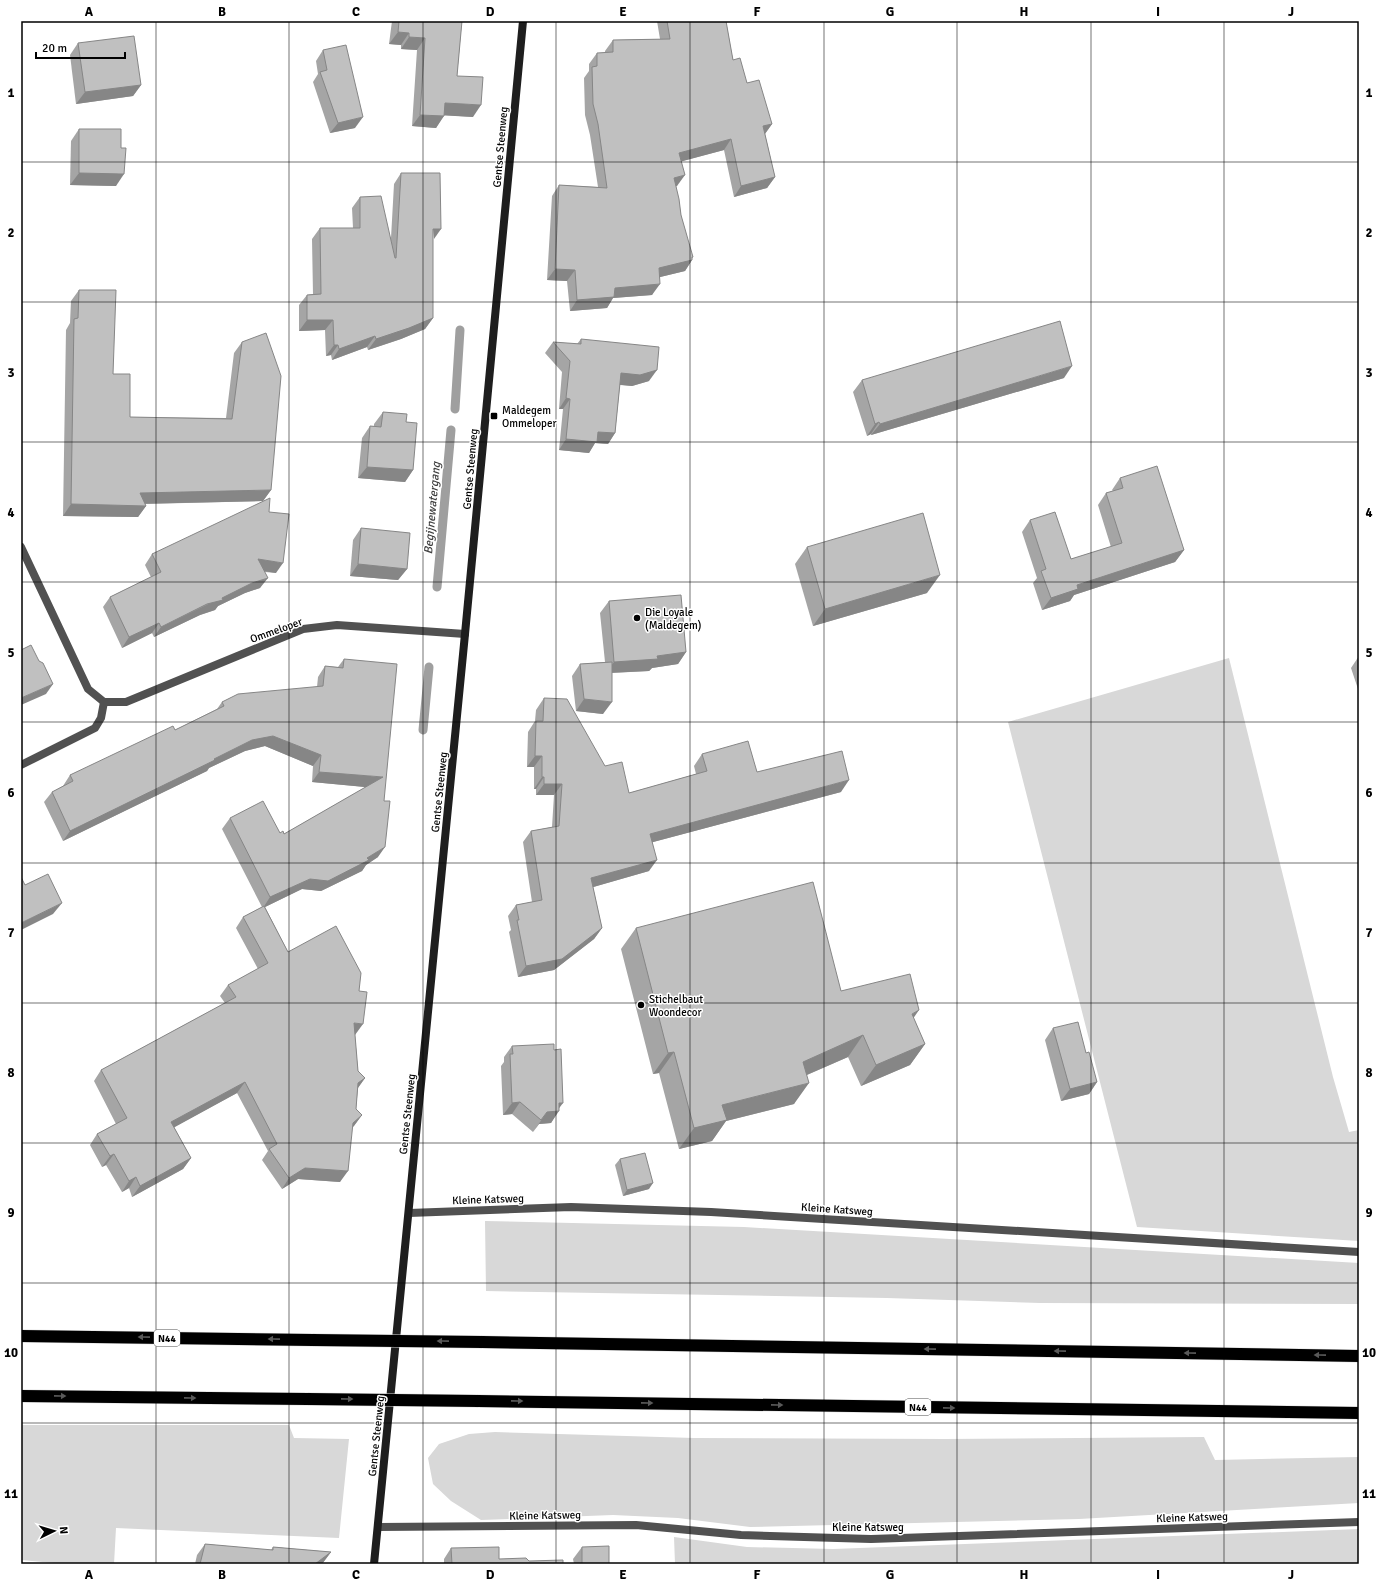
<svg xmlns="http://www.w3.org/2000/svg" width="1380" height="1585" font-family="Signika,sans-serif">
<rect width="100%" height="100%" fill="#fff"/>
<g fill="#d8d8d8">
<polygon points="1229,658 1333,1077 1349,1132 1359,1130 1359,1241 1137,1227 1008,722"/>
<polygon points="485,1221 744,1227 1359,1263 1359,1304 1040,1303 887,1298 486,1291"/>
<polygon points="21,1425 289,1425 294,1438 349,1439 339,1538 116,1528 114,1564 65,1564 21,1560"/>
<polygon points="495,1432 694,1438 945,1439 1204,1437 1215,1460 1359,1457 1359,1503 1079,1519 750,1527 678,1518 613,1515 481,1520 451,1501 433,1484 428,1458 439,1444 469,1434"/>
<polygon points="1359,1529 1359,1564 675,1564 674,1537 747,1547 833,1549"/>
</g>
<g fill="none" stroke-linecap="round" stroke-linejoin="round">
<g stroke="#9f9f9f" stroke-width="9">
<polyline points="455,409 460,330"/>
<polyline points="437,587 451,430"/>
<polyline points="423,730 429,667"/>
</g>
<g stroke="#dbdbdb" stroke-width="13">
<g id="highway">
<polyline points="21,1336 313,1340"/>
<polyline points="482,1342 1359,1356"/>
<polyline points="21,1396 308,1399"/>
<polyline points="478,1401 1359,1413"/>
</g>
</g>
<g stroke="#515151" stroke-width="8">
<polyline points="21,547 88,689 104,702 126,702 303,629 337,625 465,634"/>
<polyline points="21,765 95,728 101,718 104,702"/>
<polyline points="409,1213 571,1207 711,1212 1359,1252"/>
<polyline points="378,1527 636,1525 741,1535 871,1539 1359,1522"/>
</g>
<polyline stroke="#1e1e1e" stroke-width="8" points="374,1564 465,634 523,21"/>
<use href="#highway" stroke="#000" stroke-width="12"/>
<g stroke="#dbdbdb" stroke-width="13" stroke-linecap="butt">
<g id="highway-bridge">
<polyline points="313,1340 482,1342"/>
<polyline points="308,1399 478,1401"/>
</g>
</g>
<use href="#highway-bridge" stroke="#000" stroke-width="12"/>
</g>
<g fill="#a5a5a5">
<polygon points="392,21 462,21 457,76 473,117 444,115 436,128 412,126 417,50 401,49 401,45 389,44"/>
<polygon points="657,21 726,21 733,60 747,83 772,124 765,134 775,177 767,188 734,197 724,150 682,161 677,186 676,186 681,215 692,260 685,271 660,277 652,295 613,298 607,308 570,311 567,281 547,280 552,196 559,185 598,187 590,135 585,115 584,78 589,71 589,64 597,53 605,53 605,51 613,40 660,39"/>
<polygon points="78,43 141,85 133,96 76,104 70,55"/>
<polygon points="323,50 355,128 330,133 313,82 318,74 316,61"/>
<polygon points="79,129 121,148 116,186 70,185 71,141"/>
<polygon points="401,173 433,239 433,318 425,329 401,339 368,350 367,347 332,360 331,355 326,356 325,330 299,331 299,305 307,295 313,294 312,239 320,228 353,228 352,208 360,197 391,238 394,184"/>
<polygon points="79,290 130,417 226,418 234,353 242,342 271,490 263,501 145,504 146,506 138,517 63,516 66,330 70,323 71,301"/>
<polygon points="581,339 649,381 632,386 620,385 615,433 608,444 595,443 589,453 559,450 563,409 559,409 562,372 545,353 553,342 577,344"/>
<polygon points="1064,378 871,435 871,434 867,436 853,392 862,380"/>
<polygon points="383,412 406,422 413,470 405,482 358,478 362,438 370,426 374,426 374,424"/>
<polygon points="1120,478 1184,550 1175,562 1074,595 1070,601 1042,610 1033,583 1037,578 1022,532 1030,520 1071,559 1111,547 1098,505 1106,493 1113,491 1112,490"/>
<polygon points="269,512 276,573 265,572 260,588 245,593 218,606 215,610 200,615 154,637 152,633 122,648 103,607 110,597 151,577 145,565 152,554"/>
<polygon points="361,528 407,569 398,580 350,576 353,540"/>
<polygon points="807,547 927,593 813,626 795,564"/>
<polygon points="609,601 686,652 678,664 652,668 649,671 612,673 603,714 576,711 572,676 580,664 605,662 600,613"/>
<polygon points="1359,656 1359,692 1351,668"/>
<polygon points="344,659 378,857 366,865 362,871 321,891 302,889 265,907 288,952 355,1035 358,1071 365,1078 358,1088 356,1109 362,1115 352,1128 340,1182 298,1179 282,1189 262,1160 268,1151 237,1093 174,1127 191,1158 183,1169 132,1197 129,1188 122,1192 106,1165 102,1167 90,1145 97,1134 116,1124 94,1081 101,1070 225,1003 220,996 228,985 258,969 236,928 243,917 262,907 222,829 230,818 284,834 366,787 312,782 313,766 265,746 245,751 209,768 207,771 63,841 44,802 52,792 63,786 70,775 175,730 217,709 222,702 317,687 318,677 325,666 338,667"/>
<polygon points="544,698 629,793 696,774 694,766 702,754 757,772 841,792 653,842 649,871 593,887 602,928 594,939 554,970 518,977 509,932 511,930 508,916 516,905 532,902 523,842 531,831 552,827 554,795 536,795 536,789 534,789 534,767 527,767 528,732 535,721 536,710"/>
<polygon points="636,928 841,991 914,1019 925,1044 910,1065 861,1086 848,1057 807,1075 794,1104 726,1121 712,1141 679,1149 659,1073 653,1074 621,949"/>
<polygon points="1053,1028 1086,1053 1097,1082 1089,1094 1061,1101 1045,1040"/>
<polygon points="512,1046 559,1109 551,1123 539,1124 533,1132 512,1114 503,1115 501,1066 504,1062 504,1057"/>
<polygon points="620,1159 649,1189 623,1196 615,1165"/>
<polygon points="205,1544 271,1550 273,1547 331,1552 322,1564 195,1564 197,1555"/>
<polygon points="582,1547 609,1564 574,1564 573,1559"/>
<polygon points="451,1548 499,1559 529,1561 563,1564 444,1564 444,1559"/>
</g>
<g fill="#868686">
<polygon points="398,32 409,33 401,45 389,44"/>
<polygon points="409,37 425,38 417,50 401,49"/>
<polygon points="141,85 133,96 76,104 85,92"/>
<polygon points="445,103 481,105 473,117 437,115"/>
<polygon points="420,115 444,116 436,128 412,126"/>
<polygon points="363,117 355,128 330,133 338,123"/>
<polygon points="772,124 764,135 763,126"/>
<polygon points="731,139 724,150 672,164 679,153"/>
<polygon points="79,173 124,174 116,186 70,185"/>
<polygon points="685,175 677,186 666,189 674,178"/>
<polygon points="775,177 767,188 734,197 741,186"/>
<polygon points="433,229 441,229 434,239"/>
<polygon points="693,257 691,260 692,260 685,271 652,279 659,268"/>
<polygon points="555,269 575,270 567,281 547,280"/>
<polygon points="660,284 652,295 613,298 607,308 570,311 577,300 615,288"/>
<polygon points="433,318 425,329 401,339 368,350 376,339"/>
<polygon points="307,320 333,320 325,330 299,331"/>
<polygon points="375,336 367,347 332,360 339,349"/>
<polygon points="334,345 338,345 331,355 326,356"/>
<polygon points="1072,366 1064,378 871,435 880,424"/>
<polygon points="657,370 649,381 632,386 613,384 621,373"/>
<polygon points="566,398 570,399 563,409 559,409"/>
<polygon points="879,422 871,434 867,436 875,424"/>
<polygon points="598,432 615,433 608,444 595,443 589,453 559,450 566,439"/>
<polygon points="367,467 413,470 405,482 358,478"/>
<polygon points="271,490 263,501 132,504 140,493"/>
<polygon points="71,504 146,506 138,517 63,516"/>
<polygon points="1184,550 1175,562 1074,595 1070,601 1042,610 1051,598 1077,585"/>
<polygon points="258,559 283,563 276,573 251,569"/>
<polygon points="358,564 407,569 398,580 350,576"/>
<polygon points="940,575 927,593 813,626 825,609"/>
<polygon points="268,578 260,588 245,593 218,606 215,610 200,615 154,637 161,627 252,583"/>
<polygon points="159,623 152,633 122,648 129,637"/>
<polygon points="686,652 678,664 652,668 649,671 606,673 614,662 657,656"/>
<polygon points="53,684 46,694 21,705 21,698"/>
<polygon points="584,699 612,702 603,714 576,711"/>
<polygon points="273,736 321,755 313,766 265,746 245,751 209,768 207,771 63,841 70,831 252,740"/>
<polygon points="535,756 542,756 534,767 527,767"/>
<polygon points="319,772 383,777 375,788 312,782"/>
<polygon points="542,777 544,777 536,789 534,789"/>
<polygon points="849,780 841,792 642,845 650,834"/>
<polygon points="544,784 562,784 554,795 536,795"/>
<polygon points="385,847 378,857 366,865 362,871 321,891 302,889 263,908 270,897 310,879 367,858"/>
<polygon points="657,860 649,871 583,890 591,878"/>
<polygon points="62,903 53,914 21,930 21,923"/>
<polygon points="602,928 594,939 554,970 518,977 526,966"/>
<polygon points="919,1010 904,1032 912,1014"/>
<polygon points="354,1023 363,1024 355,1035 346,1034"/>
<polygon points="863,1035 848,1057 788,1083 803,1062"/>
<polygon points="925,1044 910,1065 861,1086 876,1065"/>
<polygon points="674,1052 659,1073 653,1074 668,1053"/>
<polygon points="365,1078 357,1089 358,1083"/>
<polygon points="245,1082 237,1093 164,1133 171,1122"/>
<polygon points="1097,1082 1089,1094 1061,1101 1070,1089"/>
<polygon points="809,1083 794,1104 726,1121 712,1141 679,1149 694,1128 722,1105"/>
<polygon points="520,1102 512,1114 503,1115 512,1103"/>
<polygon points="559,1103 563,1103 557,1111 559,1111 551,1123 539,1124 533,1132 547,1112"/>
<polygon points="362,1115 354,1126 345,1134 353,1123"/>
<polygon points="114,1154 106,1165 102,1167 110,1156"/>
<polygon points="191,1158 183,1169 132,1197 140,1186"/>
<polygon points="305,1168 348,1171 340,1182 298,1179 282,1189 289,1178"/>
<polygon points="136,1177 129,1188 122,1192 129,1181"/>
<polygon points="653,1183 649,1189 623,1196 627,1190"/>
<polygon points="331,1552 322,1564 315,1564"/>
</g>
<g fill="#c0c0c0" stroke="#868686">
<polygon points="399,21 462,21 457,76 483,77 481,105 445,103 444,116 420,115 425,38 409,37 409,33 398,32"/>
<polygon points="667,21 726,21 733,60 740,58 747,83 759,80 772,124 763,126 775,177 741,186 731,139 679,153 685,175 674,178 679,199 681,215 693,257 692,257 692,260 659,268 660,284 615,288 614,297 577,300 575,270 555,269 559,185 607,188 598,124 593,104 592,67 597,66 597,53 613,52 613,40 670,39"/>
<polygon points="134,36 141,85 85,92 78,43"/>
<polygon points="346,45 363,117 338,123 320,72 327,70 323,50"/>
<polygon points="79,129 121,129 121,148 126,148 124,174 79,173"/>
<polygon points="401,173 440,173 441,229 433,229 433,318 409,328 376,339 375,336 339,349 338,345 334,345 333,320 307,320 307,295 321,294 320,228 360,228 360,197 381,196 395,258 396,258"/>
<polygon points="79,290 116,290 113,374 130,374 130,417 232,419 242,342 266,333 281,376 271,490 140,493 146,506 71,504 74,319 78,318"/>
<polygon points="1060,321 1072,366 880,424 879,422 875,424 862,380"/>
<polygon points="581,339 659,347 657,370 640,375 621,373 615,433 598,432 597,442 566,439 570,399 566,398 570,361 553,342 581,344"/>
<polygon points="383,412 407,414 406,422 417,423 413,470 367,467 370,426 381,427"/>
<polygon points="1157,466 1184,550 1077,585 1078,589 1051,598 1041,571 1046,569 1030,520 1055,512 1071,559 1122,543 1106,493 1123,488 1120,478"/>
<polygon points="270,498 269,512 289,514 283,563 258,559 268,578 252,583 222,598 223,600 207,604 161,627 159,623 129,637 110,597 161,572 152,554"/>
<polygon points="923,513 940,575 825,609 807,547"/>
<polygon points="361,528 410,533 407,569 358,564"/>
<polygon points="681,595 686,652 657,656 658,659 614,662 609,601"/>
<polygon points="31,645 39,661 43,663 53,684 21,698 21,650"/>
<polygon points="344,659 397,664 384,801 390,801 385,847 367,858 369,860 328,881 310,879 270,897 230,818 263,801 280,833 283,831 284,834 383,777 319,772 321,755 273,736 252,740 214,759 215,760 70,831 52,792 73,781 70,775 173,726 175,730 224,706 222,702 238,694 323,686 325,666 343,668"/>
<polygon points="612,662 612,702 584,699 580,664"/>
<polygon points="544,698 567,699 605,766 622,762 629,793 707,771 702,754 748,741 757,772 842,751 849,780 650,834 657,860 591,878 602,928 562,959 526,966 517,920 519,920 516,905 542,900 531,831 559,826 562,784 544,784 544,777 542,777 542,756 535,756 536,721 543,721"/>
<polygon points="48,874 62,903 21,923 21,877 25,885"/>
<polygon points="813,882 841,991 910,974 919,1010 912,1014 925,1044 876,1065 863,1035 803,1062 809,1083 722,1105 727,1120 694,1128 674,1052 668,1053 636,928"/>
<polygon points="264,906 288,952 336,926 361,973 359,991 367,992 363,1024 354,1023 358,1071 365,1078 358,1083 356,1109 362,1115 353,1123 348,1171 305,1168 289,1178 269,1149 277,1144 245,1082 171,1122 191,1158 140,1186 136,1177 129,1181 114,1154 110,1156 97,1134 127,1118 101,1070 236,997 228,985 268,963 243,917"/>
<polygon points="1078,1022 1086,1053 1089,1052 1097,1082 1070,1089 1053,1028"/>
<polygon points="554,1044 554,1050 561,1049 563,1103 559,1103 559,1111 547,1112 541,1120 520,1102 512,1103 510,1054 513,1054 512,1046"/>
<polygon points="645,1153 653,1183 627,1190 620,1159"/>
<polygon points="205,1544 273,1550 273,1547 331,1552 315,1564 200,1564"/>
<polygon points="609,1546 609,1564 582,1564 582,1547"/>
<polygon points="499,1547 499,1559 526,1558 529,1561 563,1560 563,1564 452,1564 451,1548"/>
</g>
<defs><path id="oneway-solid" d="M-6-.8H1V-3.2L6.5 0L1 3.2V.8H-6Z"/></defs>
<g fill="#595959">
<use href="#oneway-solid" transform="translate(144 1337) rotate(-179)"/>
<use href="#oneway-solid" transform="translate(274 1339) rotate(-179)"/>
<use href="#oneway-solid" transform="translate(443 1341) rotate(-179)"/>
<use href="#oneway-solid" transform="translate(930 1349) rotate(-179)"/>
<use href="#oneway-solid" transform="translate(1060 1351) rotate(-179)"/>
<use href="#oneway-solid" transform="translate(1190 1353) rotate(-179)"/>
<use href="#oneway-solid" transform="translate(1320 1355) rotate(-179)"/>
<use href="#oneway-solid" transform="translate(60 1396) rotate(1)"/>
<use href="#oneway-solid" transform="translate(190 1398) rotate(1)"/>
<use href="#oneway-solid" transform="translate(347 1399) rotate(1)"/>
<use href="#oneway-solid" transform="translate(517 1401) rotate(1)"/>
<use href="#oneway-solid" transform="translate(647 1403) rotate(1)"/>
<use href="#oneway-solid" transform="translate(777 1405) rotate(1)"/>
<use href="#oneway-solid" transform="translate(949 1408) rotate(1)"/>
</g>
<path fill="none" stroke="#000" stroke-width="1" stroke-opacity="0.55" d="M156 21V1564M289 21V1564M423 21V1564M556 21V1564M690 21V1564M824 21V1564M957 21V1564M1091 21V1564M1224 21V1564M21 162H1359M21 302H1359M21 442H1359M21 582H1359M21 722H1359M21 863H1359M21 1003H1359M21 1143H1359M21 1283H1359M21 1423H1359"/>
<g fill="#000" stroke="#fff" stroke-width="1.5">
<rect x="490" y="412" width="8" height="8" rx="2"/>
<circle cx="637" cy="618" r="4"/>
<circle cx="641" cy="1005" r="4"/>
</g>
<g text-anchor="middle" stroke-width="3" stroke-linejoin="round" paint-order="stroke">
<g fill="#fff" stroke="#4c4c4c" stroke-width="1">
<rect x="154" y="1330" width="26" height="16" rx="3"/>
<rect x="905" y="1399" width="26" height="16" rx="3"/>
</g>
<g font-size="10" font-weight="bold" fill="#000">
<text x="167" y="1342">N44</text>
<text x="918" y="1411">N44</text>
</g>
<g font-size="11" fill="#000" stroke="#fff">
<text transform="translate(500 147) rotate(-85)" y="4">Gentse Steenweg</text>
<text transform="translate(470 469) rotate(-85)" y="4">Gentse Steenweg</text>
<text transform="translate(276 630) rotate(-20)" y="4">Ommeloper</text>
<text transform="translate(439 792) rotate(-84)" y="4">Gentse Steenweg</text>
<text transform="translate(407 1114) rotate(-84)" y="4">Gentse Steenweg</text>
<text transform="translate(488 1199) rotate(-2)" y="4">Kleine Katsweg</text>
<text transform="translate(837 1209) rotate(4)" y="4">Kleine Katsweg</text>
<text transform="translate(376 1436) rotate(-84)" y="4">Gentse Steenweg</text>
<text transform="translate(545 1515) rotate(-1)" y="4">Kleine Katsweg</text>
<text transform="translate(1192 1517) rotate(-2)" y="4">Kleine Katsweg</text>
<text x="868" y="1531">Kleine Katsweg</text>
</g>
<g font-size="11" fill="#000" stroke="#fff" text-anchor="start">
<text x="502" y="414">Maldegem<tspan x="502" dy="13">Ommeloper</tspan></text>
<text x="645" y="616">Die Loyale<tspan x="645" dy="13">(Maldegem)</tspan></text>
<text x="649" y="1003">Stichelbaut<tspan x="649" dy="13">Woondecor</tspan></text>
</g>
<g font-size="12" font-style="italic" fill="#404040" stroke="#fff">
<text transform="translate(432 508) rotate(-85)" y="4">Begijnewatergang</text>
</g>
</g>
<rect width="1380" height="1585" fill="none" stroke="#ffffff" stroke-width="44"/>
<g transform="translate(54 1531) rotate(85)" stroke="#ffffff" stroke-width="3" paint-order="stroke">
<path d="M0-3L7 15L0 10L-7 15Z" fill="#000000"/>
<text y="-6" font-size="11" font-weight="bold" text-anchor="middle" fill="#000000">N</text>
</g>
<path d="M36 52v6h89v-6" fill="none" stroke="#000000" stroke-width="2"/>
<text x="42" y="52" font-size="12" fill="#000000" stroke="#ffffff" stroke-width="3" paint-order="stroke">20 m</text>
<rect x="22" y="22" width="1336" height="1541" fill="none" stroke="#000" stroke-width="1.5"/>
<g font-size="13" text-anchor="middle" font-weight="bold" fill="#000">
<text x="89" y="16">A</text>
<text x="222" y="16">B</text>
<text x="356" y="16">C</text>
<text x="490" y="16">D</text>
<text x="623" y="16">E</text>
<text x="757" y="16">F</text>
<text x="890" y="16">G</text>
<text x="1024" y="16">H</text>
<text x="1158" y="16">I</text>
<text x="1291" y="16">J</text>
<text x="11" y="97">1</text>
<text x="1369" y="97">1</text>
<text x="11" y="237">2</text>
<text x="1369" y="237">2</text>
<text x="11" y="377">3</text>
<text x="1369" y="377">3</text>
<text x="11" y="517">4</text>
<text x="1369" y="517">4</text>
<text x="11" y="657">5</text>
<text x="1369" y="657">5</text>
<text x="11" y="797">6</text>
<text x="1369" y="797">6</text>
<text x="11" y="937">7</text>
<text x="1369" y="937">7</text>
<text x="11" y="1077">8</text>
<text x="1369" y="1077">8</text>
<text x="11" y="1217">9</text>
<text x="1369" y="1217">9</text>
<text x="11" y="1357">10</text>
<text x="1369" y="1357">10</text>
<text x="11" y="1498">11</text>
<text x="1369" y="1498">11</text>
<text x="89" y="1579">A</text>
<text x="222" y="1579">B</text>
<text x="356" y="1579">C</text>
<text x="490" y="1579">D</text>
<text x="623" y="1579">E</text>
<text x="757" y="1579">F</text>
<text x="890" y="1579">G</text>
<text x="1024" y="1579">H</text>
<text x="1158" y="1579">I</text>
<text x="1291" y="1579">J</text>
</g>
</svg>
